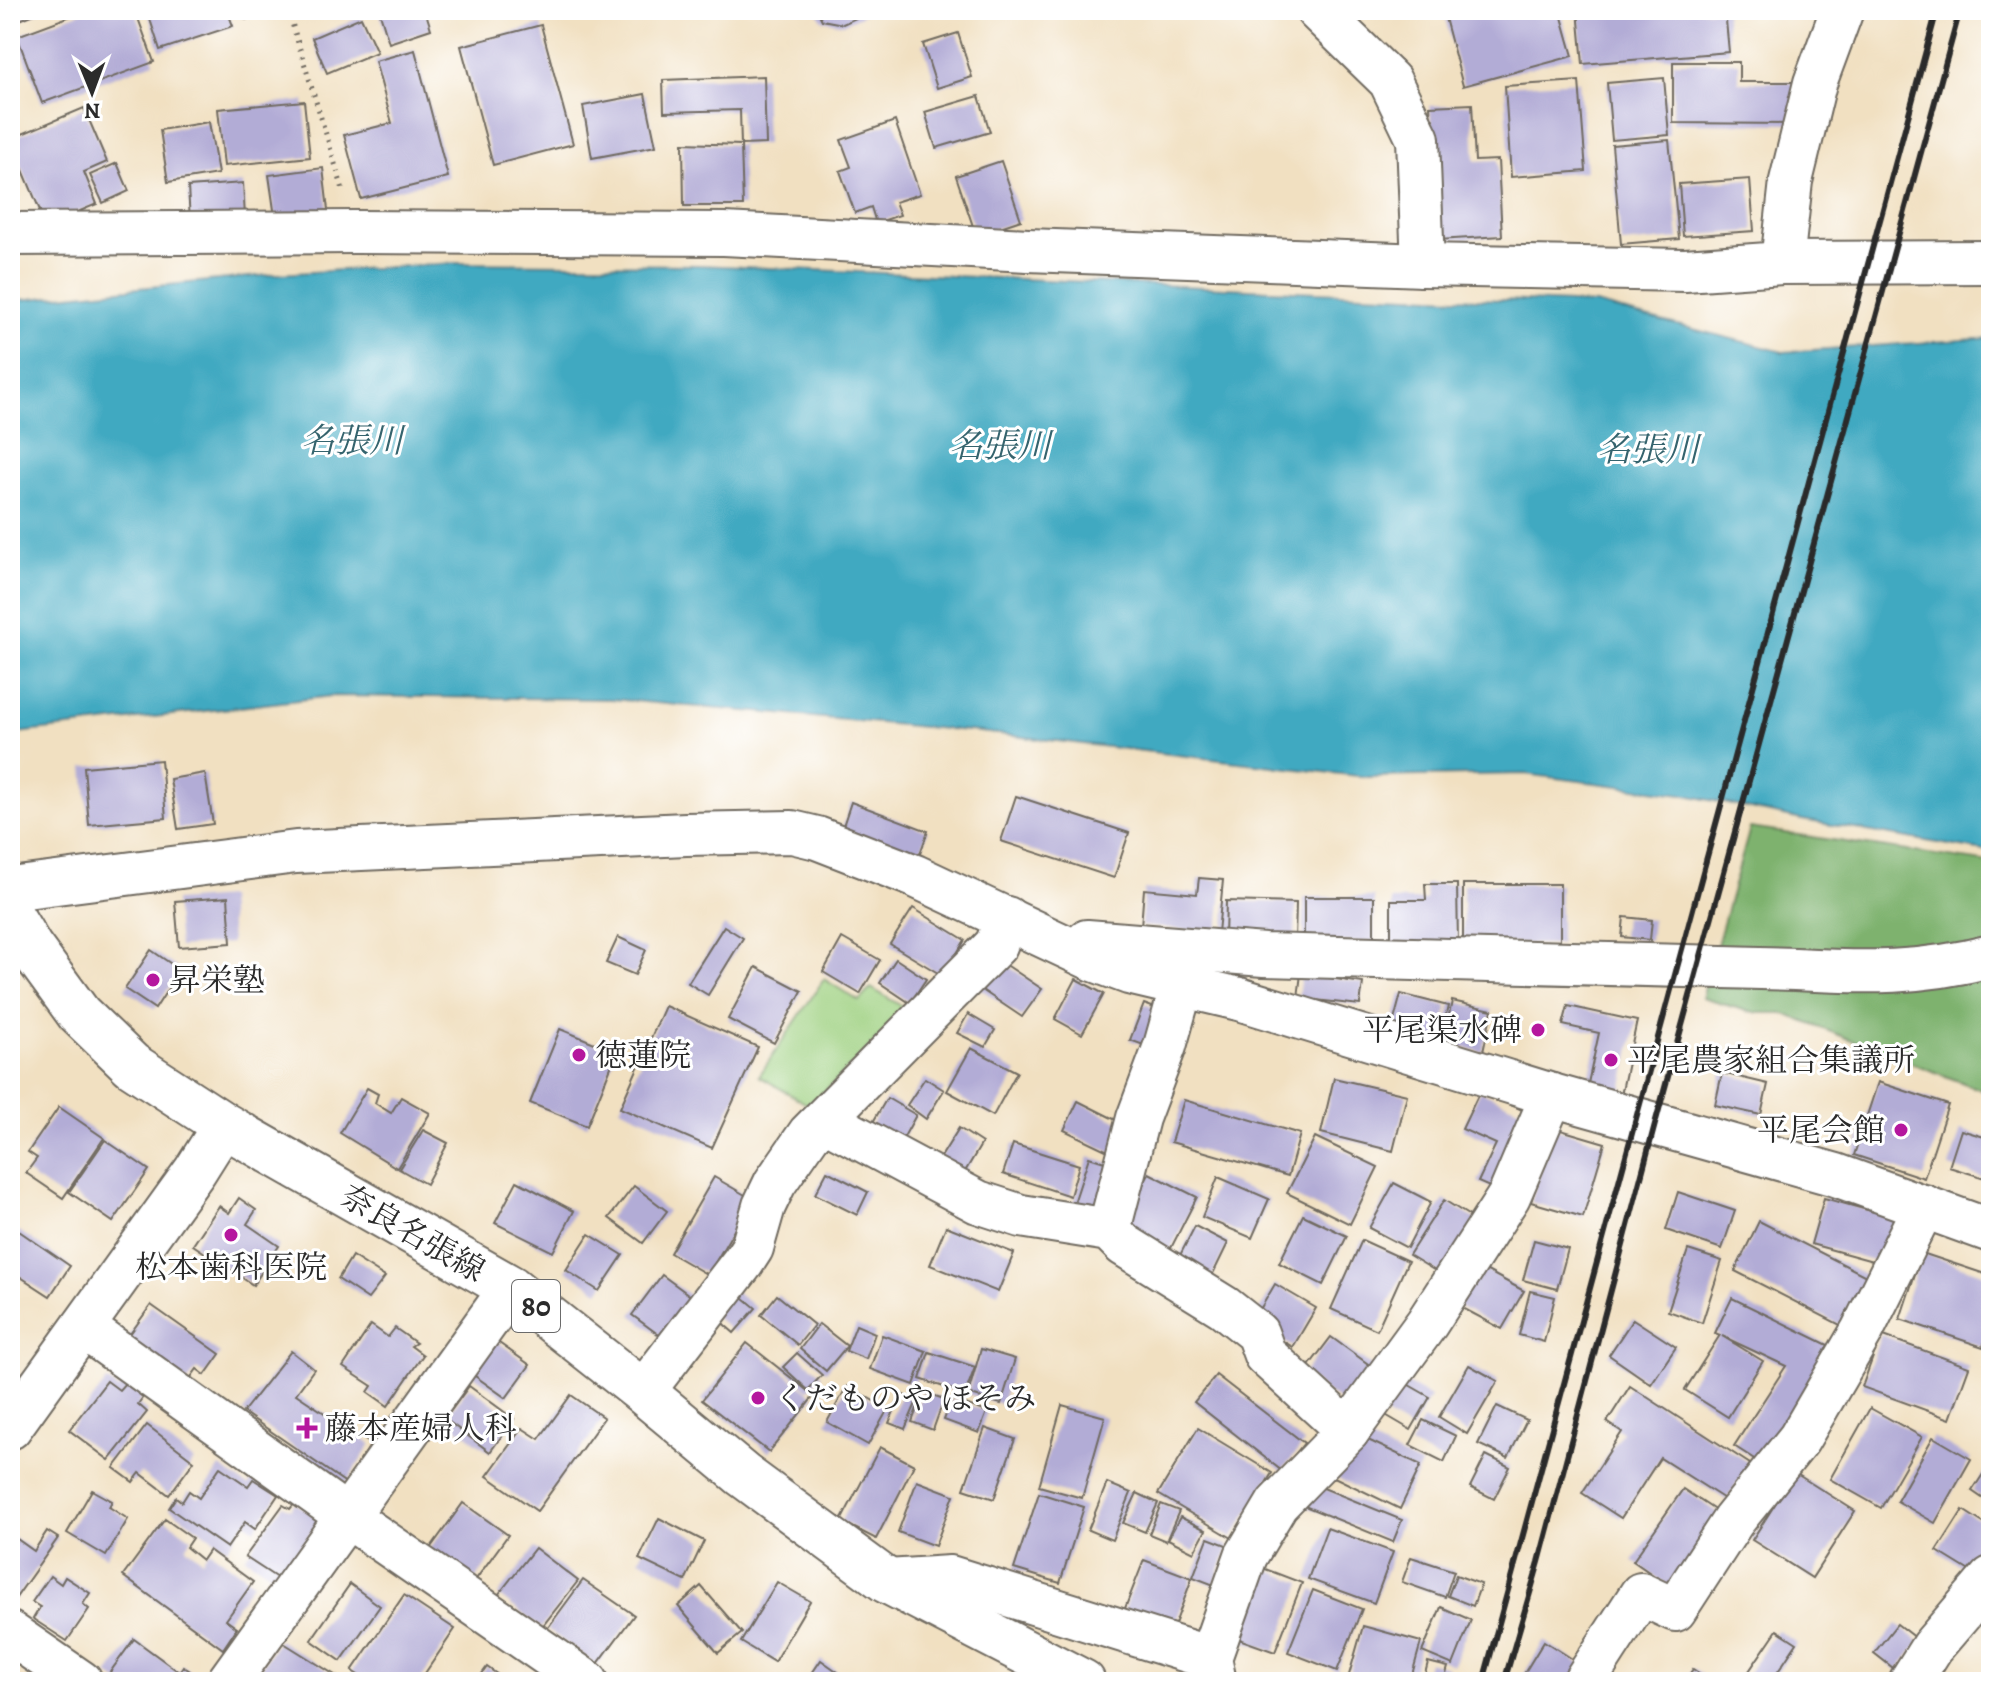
<svg xmlns="http://www.w3.org/2000/svg" width="2001" height="1692" font-family="Alegreya,'Noto Serif JP',serif">
<rect width="100%" height="100%" fill="#fff"/>
<filter id="ink" filterUnits="userSpaceOnUse"><feTurbulence type="fractalNoise" baseFrequency=".0125" numOctaves="2"/><feDisplacementMap in="SourceGraphic" scale="16" xChannelSelector="R" yChannelSelector="G"/><feConvolveMatrix kernelMatrix="1 2 1 2 8 2 1 2 1" color-interpolation-filters="sRGB"/></filter>
<filter id="wash" filterUnits="userSpaceOnUse"><feTurbulence type="fractalNoise" baseFrequency=".006" numOctaves="4" result="noise"/><feDisplacementMap in="SourceGraphic" scale="32" xChannelSelector="R" yChannelSelector="G"/><feGaussianBlur stdDeviation="1.8" result="paint"/><feColorMatrix in="noise" values="0 0 0 0 0 0 0 0 0 0 0 0 0 0 0 0 0 1.4 0 .05"/><feComposite in="paint" operator="in"/></filter>
<g filter="url(#wash)">
<rect width="100%" height="100%" fill="#f1e0c1"/>
<polygon fill="#9ed080" stroke="#647e56" stroke-width="2" points="824,979 859,1001 871,988 908,1010 810,1106 759,1076"/>
<polygon fill="#7eb26e" stroke="#546e4c" stroke-width="2" points="1750,828 1991,863 1991,1097 1979,1089 1782,1013 1754,1013 1702,998"/>
<polygon fill="#41a9c1" stroke="#366a76" stroke-width="2" points="455,263 698,265 1595,304 1783,352 1991,338 1991,852 1802,820 1682,794 1525,774 1367,777 980,732 611,699 332,696 10,734 10,301 279,274"/>
<g id="blocks">
<g fill="#b2acd6">
<polygon points="10,10 44,10 10,24"/>
<polygon points="87,10 135,10 154,62 42,103 17,36"/>
<polygon points="147,10 227,10 233,26 160,50"/>
<polygon points="379,10 425,10 431,29 389,43"/>
<polygon points="817,10 873,10 843,24 822,20"/>
<polygon points="1473,10 1560,10 1573,56 1463,86 1445,18"/>
<polygon points="1578,10 1725,10 1729,52 1583,64"/>
<polygon points="361,17 377,52 327,73 312,38"/>
<polygon points="541,25 573,144 493,165 461,46"/>
<polygon points="958,33 972,77 937,88 923,44"/>
<polygon points="415,50 448,177 361,199 344,135 392,123 375,61"/>
<polygon points="1673,62 1739,62 1739,82 1795,82 1795,124 1673,123"/>
<polygon points="764,76 766,144 741,145 740,110 664,112 663,80"/>
<polygon points="1664,78 1669,135 1612,140 1607,83"/>
<polygon points="1579,81 1586,171 1511,177 1505,86"/>
<polygon points="645,94 656,146 592,158 583,106"/>
<polygon points="979,96 990,132 936,148 925,112"/>
<polygon points="304,101 310,157 224,166 218,109"/>
<polygon points="1472,104 1475,161 1498,160 1502,236 1438,240 1430,106"/>
<polygon points="84,108 107,162 84,172 97,204 46,225 10,139"/>
<polygon points="895,121 920,194 895,202 900,215 876,223 871,207 855,213 840,171 851,167 841,140"/>
<polygon points="209,122 218,174 168,182 160,130"/>
<polygon points="1669,140 1679,239 1621,244 1612,145"/>
<polygon points="683,143 741,145 743,206 684,206"/>
<polygon points="1001,161 1021,220 976,235 956,176"/>
<polygon points="117,163 129,191 103,203 90,175"/>
<polygon points="323,168 328,210 275,217 269,175"/>
<polygon points="1750,179 1754,231 1683,236 1679,184"/>
<polygon points="243,183 245,217 190,220 188,187"/>
<polygon points="161,760 166,818 89,825 84,767"/>
<polygon points="205,773 213,824 178,829 170,779"/>
<polygon points="1016,796 1129,833 1114,878 1001,841"/>
<polygon points="851,802 928,831 916,865 842,829"/>
<polygon points="1199,878 1223,880 1218,933 1141,926 1144,889 1197,894"/>
<polygon points="1425,884 1457,884 1458,944 1391,944 1391,900 1426,900"/>
<polygon points="1463,884 1560,884 1560,944 1463,943"/>
<polygon points="228,897 231,943 179,947 175,901"/>
<rect x="1304" y="897" width="70" height="45"/>
<polygon points="1226,901 1296,903 1295,941 1225,939"/>
<polygon points="913,908 965,940 943,976 890,944"/>
<polygon points="1624,917 1652,920 1650,940 1622,937"/>
<polygon points="724,926 743,938 708,995 688,983"/>
<polygon points="618,937 646,950 635,975 606,963"/>
<polygon points="842,938 880,960 860,994 823,972"/>
<polygon points="151,950 180,970 155,1009 125,989"/>
<polygon points="896,959 926,979 910,1003 880,983"/>
<polygon points="999,960 1042,989 1022,1017 979,988"/>
<polygon points="756,967 802,991 774,1043 728,1019"/>
<polygon points="1301,974 1363,983 1360,1005 1298,998"/>
<polygon points="1076,979 1104,994 1082,1034 1055,1019"/>
<polygon points="1401,994 1448,1006 1440,1040 1392,1028"/>
<polygon points="1452,1001 1492,1010 1483,1052 1443,1043"/>
<polygon points="1144,1004 1171,1014 1157,1050 1130,1040"/>
<polygon points="665,1006 758,1047 712,1148 620,1108"/>
<polygon points="1568,1006 1637,1021 1621,1095 1587,1088 1599,1033 1563,1025"/>
<polygon points="968,1014 995,1030 985,1047 957,1033"/>
<polygon points="560,1029 617,1052 587,1126 530,1103"/>
<polygon points="971,1048 1017,1072 993,1116 947,1091"/>
<polygon points="1722,1073 1768,1084 1761,1115 1715,1105"/>
<polygon points="925,1078 944,1090 926,1119 907,1105"/>
<polygon points="1334,1078 1407,1095 1393,1151 1321,1133"/>
<polygon points="1878,1082 1948,1105 1924,1178 1854,1155"/>
<polygon points="367,1088 378,1094 375,1103 391,1113 401,1097 430,1113 397,1168 340,1133"/>
<polygon points="1480,1091 1529,1113 1494,1189 1478,1182 1496,1144 1462,1129"/>
<polygon points="887,1098 916,1115 899,1146 869,1129"/>
<polygon points="1184,1100 1300,1134 1288,1176 1171,1142"/>
<polygon points="1078,1101 1126,1125 1112,1153 1064,1130"/>
<polygon points="59,1107 104,1138 63,1198 26,1173 37,1158 28,1152"/>
<polygon points="959,1128 982,1143 960,1180 936,1165"/>
<polygon points="1554,1128 1605,1143 1583,1217 1531,1202"/>
<polygon points="423,1130 448,1143 426,1184 399,1169"/>
<polygon points="1961,1130 1991,1139 1991,1180 1949,1167"/>
<polygon points="1315,1137 1378,1167 1350,1224 1287,1193"/>
<polygon points="105,1140 149,1170 113,1222 69,1192"/>
<polygon points="1013,1144 1079,1165 1070,1196 1003,1174"/>
<polygon points="1089,1157 1117,1166 1101,1215 1073,1206"/>
<polygon points="827,1171 868,1192 857,1215 815,1194"/>
<polygon points="1149,1173 1197,1197 1168,1254 1120,1230"/>
<polygon points="714,1177 752,1199 708,1275 670,1253"/>
<polygon points="1218,1177 1269,1199 1252,1238 1202,1217"/>
<polygon points="517,1181 574,1211 553,1252 495,1223"/>
<polygon points="1394,1183 1431,1202 1407,1248 1369,1228"/>
<polygon points="634,1186 667,1211 643,1243 609,1218"/>
<polygon points="1678,1192 1735,1211 1722,1249 1666,1230"/>
<polygon points="239,1198 256,1210 247,1224 279,1246 253,1285 193,1245 219,1206 229,1213"/>
<polygon points="1824,1198 1900,1219 1887,1265 1811,1244"/>
<polygon points="1444,1200 1476,1220 1442,1275 1409,1255"/>
<polygon points="1303,1215 1347,1236 1323,1285 1279,1263"/>
<polygon points="1759,1221 1870,1278 1844,1327 1735,1271"/>
<polygon points="946,1226 1014,1253 998,1292 930,1265"/>
<polygon points="1195,1226 1228,1243 1209,1282 1175,1265"/>
<polygon points="19,1231 70,1266 50,1296 10,1270 10,1244"/>
<polygon points="589,1234 623,1255 599,1291 566,1270"/>
<polygon points="1362,1240 1408,1261 1377,1330 1331,1309"/>
<polygon points="1534,1240 1568,1249 1557,1289 1523,1280"/>
<polygon points="1688,1250 1722,1261 1702,1323 1668,1311"/>
<polygon points="1922,1253 1991,1276 1991,1324 1983,1347 1900,1319"/>
<polygon points="352,1256 385,1277 368,1299 338,1279"/>
<polygon points="1478,1266 1524,1291 1502,1329 1457,1305"/>
<polygon points="662,1275 696,1300 666,1340 632,1315"/>
<polygon points="1275,1284 1316,1308 1293,1347 1252,1323"/>
<polygon points="732,1288 756,1308 734,1333 711,1313"/>
<polygon points="1530,1291 1555,1297 1544,1342 1519,1335"/>
<polygon points="777,1295 814,1325 798,1345 761,1315"/>
<polygon points="1732,1298 1828,1345 1770,1469 1734,1446 1786,1366 1722,1336 1763,1361 1728,1417 1685,1390 1720,1335 1715,1333"/>
<polygon points="151,1305 220,1354 205,1375 197,1369 186,1384 125,1341"/>
<polygon points="1633,1319 1676,1347 1651,1384 1609,1355"/>
<polygon points="819,1324 847,1346 826,1371 800,1349"/>
<polygon points="371,1325 388,1337 395,1328 416,1343 411,1346 423,1355 388,1406 368,1392 372,1386 343,1367"/>
<polygon points="856,1325 875,1333 866,1359 846,1351"/>
<polygon points="882,1335 926,1351 914,1385 870,1369"/>
<polygon points="1881,1335 1969,1367 1950,1419 1862,1387"/>
<polygon points="1331,1337 1375,1369 1347,1407 1303,1374"/>
<polygon points="492,1338 530,1365 506,1398 468,1371"/>
<polygon points="747,1343 814,1396 769,1452 702,1400"/>
<polygon points="981,1349 1015,1359 1001,1404 968,1394"/>
<polygon points="291,1351 314,1369 296,1394 371,1444 346,1483 243,1412"/>
<polygon points="929,1352 975,1367 965,1394 920,1379"/>
<polygon points="797,1353 822,1375 808,1390 783,1367"/>
<polygon points="1469,1365 1498,1381 1467,1434 1439,1417"/>
<polygon points="1216,1375 1304,1443 1282,1471 1194,1402"/>
<polygon points="1395,1377 1430,1397 1411,1430 1377,1410"/>
<polygon points="107,1381 119,1390 125,1383 143,1397 138,1404 147,1412 109,1460 69,1430"/>
<polygon points="469,1386 514,1419 490,1452 445,1419"/>
<polygon points="847,1386 888,1409 868,1445 827,1422"/>
<polygon points="1630,1386 1750,1464 1726,1500 1660,1458 1621,1518 1582,1493 1622,1432 1607,1422"/>
<polygon points="923,1392 944,1399 933,1430 912,1422"/>
<polygon points="901,1394 917,1401 905,1429 889,1423"/>
<polygon points="571,1395 604,1418 537,1511 487,1476 522,1428 539,1439"/>
<polygon points="952,1399 987,1412 979,1433 944,1420"/>
<polygon points="1062,1405 1105,1417 1082,1498 1039,1486"/>
<polygon points="1497,1406 1527,1420 1508,1458 1478,1444"/>
<polygon points="1870,1408 1922,1437 1881,1508 1830,1479"/>
<polygon points="1423,1420 1456,1436 1444,1462 1410,1445"/>
<polygon points="147,1425 194,1461 169,1495 140,1473 133,1482 114,1468"/>
<polygon points="985,1428 1015,1439 994,1499 964,1489"/>
<polygon points="1198,1428 1272,1473 1232,1538 1158,1494"/>
<polygon points="1351,1432 1421,1465 1400,1509 1330,1475"/>
<polygon points="1933,1437 1971,1459 1935,1523 1897,1501"/>
<polygon points="880,1447 914,1465 876,1539 841,1521"/>
<polygon points="1486,1455 1510,1467 1494,1499 1470,1487"/>
<polygon points="1991,1462 1991,1504 1972,1491"/>
<polygon points="220,1467 248,1486 253,1479 278,1495 255,1529 245,1522 227,1548 169,1508 176,1497 182,1502 189,1491 199,1498"/>
<polygon points="1795,1473 1855,1511 1812,1578 1752,1540"/>
<polygon points="917,1481 954,1495 935,1546 898,1532"/>
<polygon points="1107,1483 1131,1493 1112,1540 1088,1530"/>
<polygon points="1311,1483 1402,1520 1393,1542 1302,1505"/>
<polygon points="1683,1489 1725,1517 1675,1590 1633,1561"/>
<polygon points="92,1490 112,1501 109,1507 128,1519 106,1556 67,1533"/>
<polygon points="1039,1493 1084,1507 1060,1583 1014,1569"/>
<polygon points="1137,1493 1158,1503 1145,1532 1123,1523"/>
<polygon points="295,1503 320,1520 277,1578 245,1557 283,1505 290,1509"/>
<polygon points="463,1503 508,1535 471,1586 426,1554"/>
<polygon points="1161,1504 1179,1511 1166,1541 1149,1534"/>
<polygon points="1963,1510 1991,1528 1991,1552 1976,1575 1937,1551"/>
<polygon points="1180,1517 1206,1530 1194,1552 1168,1539"/>
<polygon points="659,1518 704,1541 685,1581 639,1559"/>
<polygon points="165,1519 192,1538 186,1547 202,1560 209,1550 253,1582 226,1620 237,1628 223,1649 123,1576"/>
<polygon points="1327,1528 1393,1552 1374,1603 1308,1579"/>
<polygon points="47,1531 58,1538 10,1606 10,1534 34,1551"/>
<polygon points="1208,1538 1229,1546 1214,1585 1193,1577"/>
<polygon points="535,1548 578,1581 541,1628 498,1595"/>
<polygon points="1411,1557 1454,1571 1445,1597 1402,1582"/>
<polygon points="1144,1560 1192,1578 1171,1635 1122,1616"/>
<polygon points="1260,1567 1302,1583 1275,1652 1233,1637"/>
<polygon points="1456,1575 1481,1584 1473,1606 1448,1596"/>
<polygon points="50,1576 61,1584 65,1577 90,1593 83,1604 89,1609 67,1641 33,1619 40,1607 32,1602"/>
<polygon points="583,1580 634,1615 597,1665 547,1629"/>
<polygon points="777,1582 810,1601 774,1662 741,1642"/>
<polygon points="350,1584 380,1606 341,1661 311,1640"/>
<polygon points="701,1586 742,1633 718,1653 678,1606"/>
<polygon points="1313,1590 1362,1609 1337,1671 1288,1652"/>
<polygon points="404,1595 455,1629 419,1682 369,1682 352,1671"/>
<polygon points="1441,1607 1471,1620 1453,1665 1422,1652"/>
<polygon points="1897,1624 1920,1642 1897,1671 1874,1653"/>
<polygon points="1363,1626 1421,1642 1410,1682 1347,1682"/>
<polygon points="1777,1630 1797,1643 1771,1682 1745,1682 1743,1680"/>
<polygon points="134,1639 179,1672 183,1666 190,1671 182,1682 119,1682 108,1675"/>
<polygon points="279,1640 346,1682 252,1682"/>
<polygon points="1544,1641 1585,1667 1575,1682 1519,1682"/>
<polygon points="821,1660 852,1682 806,1682"/>
<polygon points="1428,1662 1448,1667 1444,1682 1423,1682"/>
<polygon points="487,1667 508,1682 476,1682"/>
<polygon points="1693,1669 1712,1682 1684,1682"/>
</g>
</g>
</g>
<g filter="url(#ink)">
<use href="#blocks" fill-opacity="0" stroke="#706a60" stroke-width="2"/>
<g fill="none" stroke-linecap="round" stroke-linejoin="round">
<g stroke="#706a60" stroke-width="46">
<g id="minor">
<polyline points="1317,10 1390,81 1418,139 1423,265"/>
<polyline points="10,234 356,232 724,234 1028,250 1423,265 1685,270 1782,263 1991,262"/>
<polyline points="1782,263 1791,181 1815,83 1842,10"/>
<polyline points="10,889 296,852 686,834 792,832 817,838 915,876 1094,960 1129,973 1239,999 1552,1095 1836,1175 1991,1231"/>
<path d="M1087 941 1264 955 1795 969C1868 973 1920 974 1991 956"/>
<polyline points="825,1120 978,1202 1021,1216 1109,1230 1124,1245 1224,1307 1257,1333 1265,1355 1348,1431"/>
<polyline points="1109,1230 1138,1118 1165,1046 1182,985"/>
<polyline points="83,1327 348,1517 587,1682"/>
<polyline points="643,1392 743,1262 752,1248 764,1206 775,1183 809,1134 996,945 1007,918"/>
<polyline points="10,1428 195,1171 224,1125"/>
<polyline points="887,1581 950,1577 1210,1658"/>
<polyline points="10,1633 81,1682"/>
<polyline points="228,1682 511,1288"/>
<polyline points="1215,1682 1210,1658 1246,1556 1277,1504 1348,1431 1427,1323 1509,1196 1552,1095"/>
<polyline points="1584,1682 1641,1594 1675,1610 1733,1521 1799,1439 1862,1331 1924,1206"/>
<polyline points="1910,1682 1932,1647 1991,1578"/>
</g>
</g>
<g stroke="#706a60" stroke-width="48">
<polyline id="major" points="10,914 30,947 79,1014 132,1065 224,1125 511,1288 643,1392 743,1475 887,1581 1083,1682"/>
</g>
<g stroke="#706a60" stroke-width="5" stroke-dasharray="2 6" stroke-linecap="butt">
<polyline points="243,10 246,18 275,10"/>
<polyline points="288,10 344,193"/>
</g>
<use href="#minor" stroke="#fff" stroke-width="42"/>
<use href="#major" stroke="#fff" stroke-width="44"/>
<g stroke="#2b2b2b" stroke-width="6">
<polyline points="1483,1682 1937,10"/>
<polyline points="1504,1682 1539,1562 1655,1124 1960,10"/>
</g>
</g>
</g>
<g fill="#b5179e" stroke="#fff" stroke-width="3">
<circle cx="153" cy="980" r="8"/>
<circle cx="1538" cy="1030" r="8"/>
<circle cx="579" cy="1055" r="8"/>
<circle cx="1611" cy="1060" r="8"/>
<circle cx="1901" cy="1130" r="8"/>
<circle cx="231" cy="1235" r="8"/>
<circle cx="758" cy="1398" r="8"/>
<path d="M303 1416h8v8h8v8h-8v8h-8v-8h-8v-8h8z"/>
</g>
<g text-anchor="middle" stroke-width="6" stroke-linejoin="round" paint-order="stroke">
<rect fill="#fff" stroke="#6b6b6b" stroke-width="2" x="512" y="1280" width="48" height="52" rx="6"/>
<g font-size="30" font-weight="bold" fill="#2b2b2b">
<text x="536" y="1316">80</text>
</g>
<g font-size="32" fill="#2b2b2b" stroke="#fff" text-anchor="start">
<text x="169" y="991">昇栄塾</text>
<text x="1522" y="1041" text-anchor="end">平尾渠水碑</text>
<text x="595" y="1066">徳蓮院</text>
<text x="1627" y="1071">平尾農家組合集議所</text>
<text x="1885" y="1141" text-anchor="end">平尾会館</text>
<text x="231" y="1278" text-anchor="middle">松本歯科医院</text>
<text x="774" y="1409">くだものや ほそみ</text>
<text x="325" y="1439">藤本産婦人科</text>
</g>
<g font-size="32" fill="#2b2b2b" stroke="#fff">
<text transform="translate(413 1233) rotate(30)" y="11">奈良名張線</text>
</g>
<g font-size="34" font-style="italic" fill="#35646e" stroke="#fff">
<text x="352" y="452">名張川</text>
<text x="1000" y="457">名張川</text>
<text x="1648" y="461">名張川</text>
</g>
</g>
<rect width="2001" height="1692" fill="none" stroke="#fff" stroke-width="40"/>
<g transform="translate(92 92) rotate(179)" stroke="#ffffff" stroke-width="6" paint-order="stroke">
<path d="M0-6L14 30L0 20L-14 30Z" fill="#2b2b2b"/>
<text y="-12" font-size="22" font-weight="bold" text-anchor="middle" fill="#2b2b2b">N</text>
</g>
</svg>
